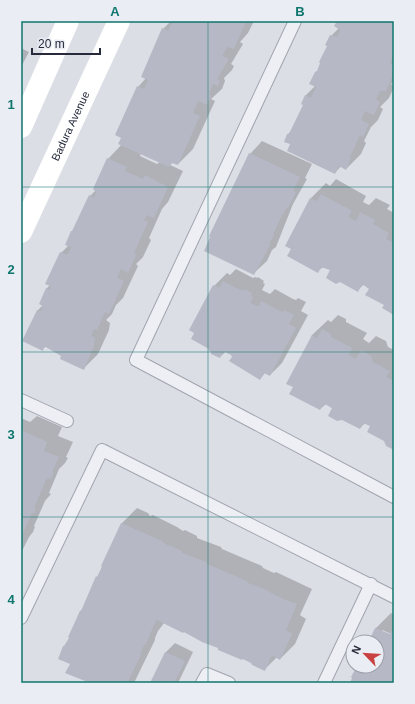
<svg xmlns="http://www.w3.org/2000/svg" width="415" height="704" font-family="Helvetica,sans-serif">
<rect width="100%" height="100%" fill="#dbdee5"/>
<g fill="#0003" fill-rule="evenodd">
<path d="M171 21H254L248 33 240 42 243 44 231 64 234 66 232 70 224 78 225 81 222 89 211 99 215 101 193 149 178 164 173 162 170 165 183 171 168 202 162 209 149 238 151 240 143 257 136 264 138 266 123 298 116 305 112 314 106 320 110 323 109 330 98 354 83 369 46 346 42 350 37 311 43 305 47 288 50 285 61 253 69 245 90 196 96 190 108 159 122 144 138 87 146 78 163 29ZM141 153 160 162 157 164 140 156Z"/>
<polygon points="338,21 394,21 394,82 391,84 394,87 389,98 380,107 383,109 378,120 371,127 364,141 366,143 361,154 346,169 341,166 335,173 291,144 288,134 291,131 304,104 302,103 306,95 315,86 331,36 339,28"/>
<polygon points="21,48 29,52 21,67"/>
<polygon points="262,141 312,164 305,178 307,179 293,204 276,247 272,250 267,261 254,273 250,154"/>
<polygon points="336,179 366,196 363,202 369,205 376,198 390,205 387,209 394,213 394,314 370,288 364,284 358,290 331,270 323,267 318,271 292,248 311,198 326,183 330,186"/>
<polygon points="236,269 253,278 255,277 257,278 258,277 264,281 263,283 265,284 262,290 270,294 275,289 293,299 296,300 298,298 306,302 301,311 308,315 282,363 270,375 265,373 260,379 233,357 232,354 226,351 220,357 196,332 190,330 214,286 227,273 230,275"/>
<polygon points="338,315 346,319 346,322 367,333 363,339 369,343 376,336 386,341 388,347 394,350 394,449 371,426 365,423 360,428 326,404 320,409 294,386 312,335 328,320 331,322"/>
<polygon points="37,416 62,427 58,436 73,442 66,457 68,458 65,463 59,469 49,493 51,494 45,501 34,526 35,527 33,532 29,537 21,553 21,418 30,422"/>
<polygon points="137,508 148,513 150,516 153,515 177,527 183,531 185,530 197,536 197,538 221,547 222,549 262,566 263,568 274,573 276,572 312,589 300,615 306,619 295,644 280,659 277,657 265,669 243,658 164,623 158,631 155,638 155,640 134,683 91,683 71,663 67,644 80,611 83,609 122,523"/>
<polygon points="391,613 394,615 394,635 382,630 382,632 394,637 394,683 351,683 358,666 377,666 377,642 369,642 376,628"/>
<polygon points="175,643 193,652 178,683 151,683 166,652"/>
</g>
<g fill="#b6b9c5">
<polygon points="173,21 246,21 234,49 227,47 222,56 229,59 217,79 220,81 218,86 213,84 209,93 211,96 207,105 198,101 193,113 200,116 178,165 172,163 169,167 118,144 121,138 115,135 137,86 144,89 148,80 141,77 162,28 168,31"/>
<polygon points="337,21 394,21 394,54 390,63 394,65 394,73 386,91 380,91 376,99 380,102 374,115 365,111 361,120 369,124 363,137 360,135 350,157 351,158 346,170 339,166 335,174 287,151 290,144 284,142 287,134 289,134 303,105 301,104 305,95 311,98 316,87 309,84 315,72 317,71 320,63 319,62 327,46 325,45 330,35 337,37 340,30 334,26"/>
<polygon points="249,153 300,177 293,191 296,192 288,208 287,207 283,215 282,215 273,234 274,235 269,244 270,245 254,275 204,251 210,237 209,236"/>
<polygon points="107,158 127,167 125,171 143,179 145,175 168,187 154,218 147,215 144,220 148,222 134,253 136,255 128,273 121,269 117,278 124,281 109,314 105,312 97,330 94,329 91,336 95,338 94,346 84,370 60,359 61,356 44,346 43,351 22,341 37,310 41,311 43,306 39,304 46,288 51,290 50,286 45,284 60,252 65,254 68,254 71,247 65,245 71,231 72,231 89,195 94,198 96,192 93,189"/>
<polygon points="321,194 352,211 348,217 356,221 360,212 375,220 373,224 389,233 386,239 392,242 394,239 394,315 382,308 384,305 365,295 369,289 362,284 358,292 340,282 336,284 326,278 330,270 321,267 318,273 287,256 291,249 285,246 310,198 317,201"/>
<polygon points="223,281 240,290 241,289 244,291 245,289 252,293 251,296 253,297 250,303 257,306 259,306 261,301 280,311 283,312 284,310 294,315 289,324 296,328 270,376 264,373 260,380 229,361 232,357 231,355 223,351 220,358 211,354 211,352 208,350 209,349 191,339 194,333 189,330 213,285 219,288"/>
<polygon points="322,329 331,334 331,337 352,348 349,355 356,359 361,350 371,356 373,362 390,371 386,377 394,381 394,450 386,446 384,441 367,432 370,426 363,423 360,429 342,420 337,421 328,416 332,408 325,404 323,405 320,410 289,394 293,387 286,384 312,335 317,338"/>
<polygon points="21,430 47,442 44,451 59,457 52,472 54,473 50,479 48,478 46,480 34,508 36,509 34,513 31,513 31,516 21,537"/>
<polygon points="121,523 133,528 135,530 137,530 162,541 168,546 169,545 182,551 182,553 206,562 207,564 247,581 248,583 259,587 260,587 283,599 297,604 286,630 292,634 280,660 273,656 271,657 265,671 252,665 251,663 243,659 242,660 218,650 218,648 202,642 184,632 183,633 157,620 156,620 146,644 144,645 140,654 141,655 128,681 126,683 90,683 65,673 70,664 58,659 63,646 64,646 69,638 68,637 80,611 81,611 96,576 97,577 102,567 101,566"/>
<polygon points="394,627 394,683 350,683 352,678 351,677 357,666 377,666 377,642 369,642 369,641 375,628 390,634"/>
<polygon points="165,652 185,661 174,683 150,683"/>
</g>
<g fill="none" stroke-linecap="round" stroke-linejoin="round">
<g stroke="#a1a4af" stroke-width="14">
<g id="service">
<polyline points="295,21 136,360 394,497"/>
<polyline points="21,400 67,421"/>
<polyline points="21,618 102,450 394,597"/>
<polyline points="202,683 207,674 229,683"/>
<polyline points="324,683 371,584"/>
</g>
</g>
<use href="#service" stroke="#eeeff4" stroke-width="12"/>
<g stroke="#fff" stroke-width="22">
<polyline points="21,127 68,21"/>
<path id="s1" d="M21 232 119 21"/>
</g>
</g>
<path fill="none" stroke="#0f766e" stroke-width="1" stroke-opacity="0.55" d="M208 21V683M21 187H394M21 352H394M21 517H394"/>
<g text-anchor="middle" stroke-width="3" stroke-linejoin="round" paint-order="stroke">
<g font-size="11" fill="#262a3b" stroke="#eaedf3">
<text dy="4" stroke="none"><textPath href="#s1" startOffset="117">Badura Avenue</textPath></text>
</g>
</g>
<rect width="415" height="704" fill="none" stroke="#eaedf3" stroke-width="44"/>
<g transform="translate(365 654) rotate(295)"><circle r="19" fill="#eaedf3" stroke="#9c9fa9"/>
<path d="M0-3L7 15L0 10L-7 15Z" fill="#ca4141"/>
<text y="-6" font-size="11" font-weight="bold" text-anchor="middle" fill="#262a3b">N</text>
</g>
<path d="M32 48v6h68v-6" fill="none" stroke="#262a3b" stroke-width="2"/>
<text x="38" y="48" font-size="12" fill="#262a3b" stroke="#eaedf3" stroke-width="3" paint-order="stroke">20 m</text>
<rect x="22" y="22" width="371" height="660" fill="none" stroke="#0f766e" stroke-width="1.5"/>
<g font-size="13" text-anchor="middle" font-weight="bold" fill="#0f766e">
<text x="115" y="16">A</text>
<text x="300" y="16">B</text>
<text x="11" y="109">1</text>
<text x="11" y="274">2</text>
<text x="11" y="439">3</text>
<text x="11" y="604">4</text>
</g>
</svg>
